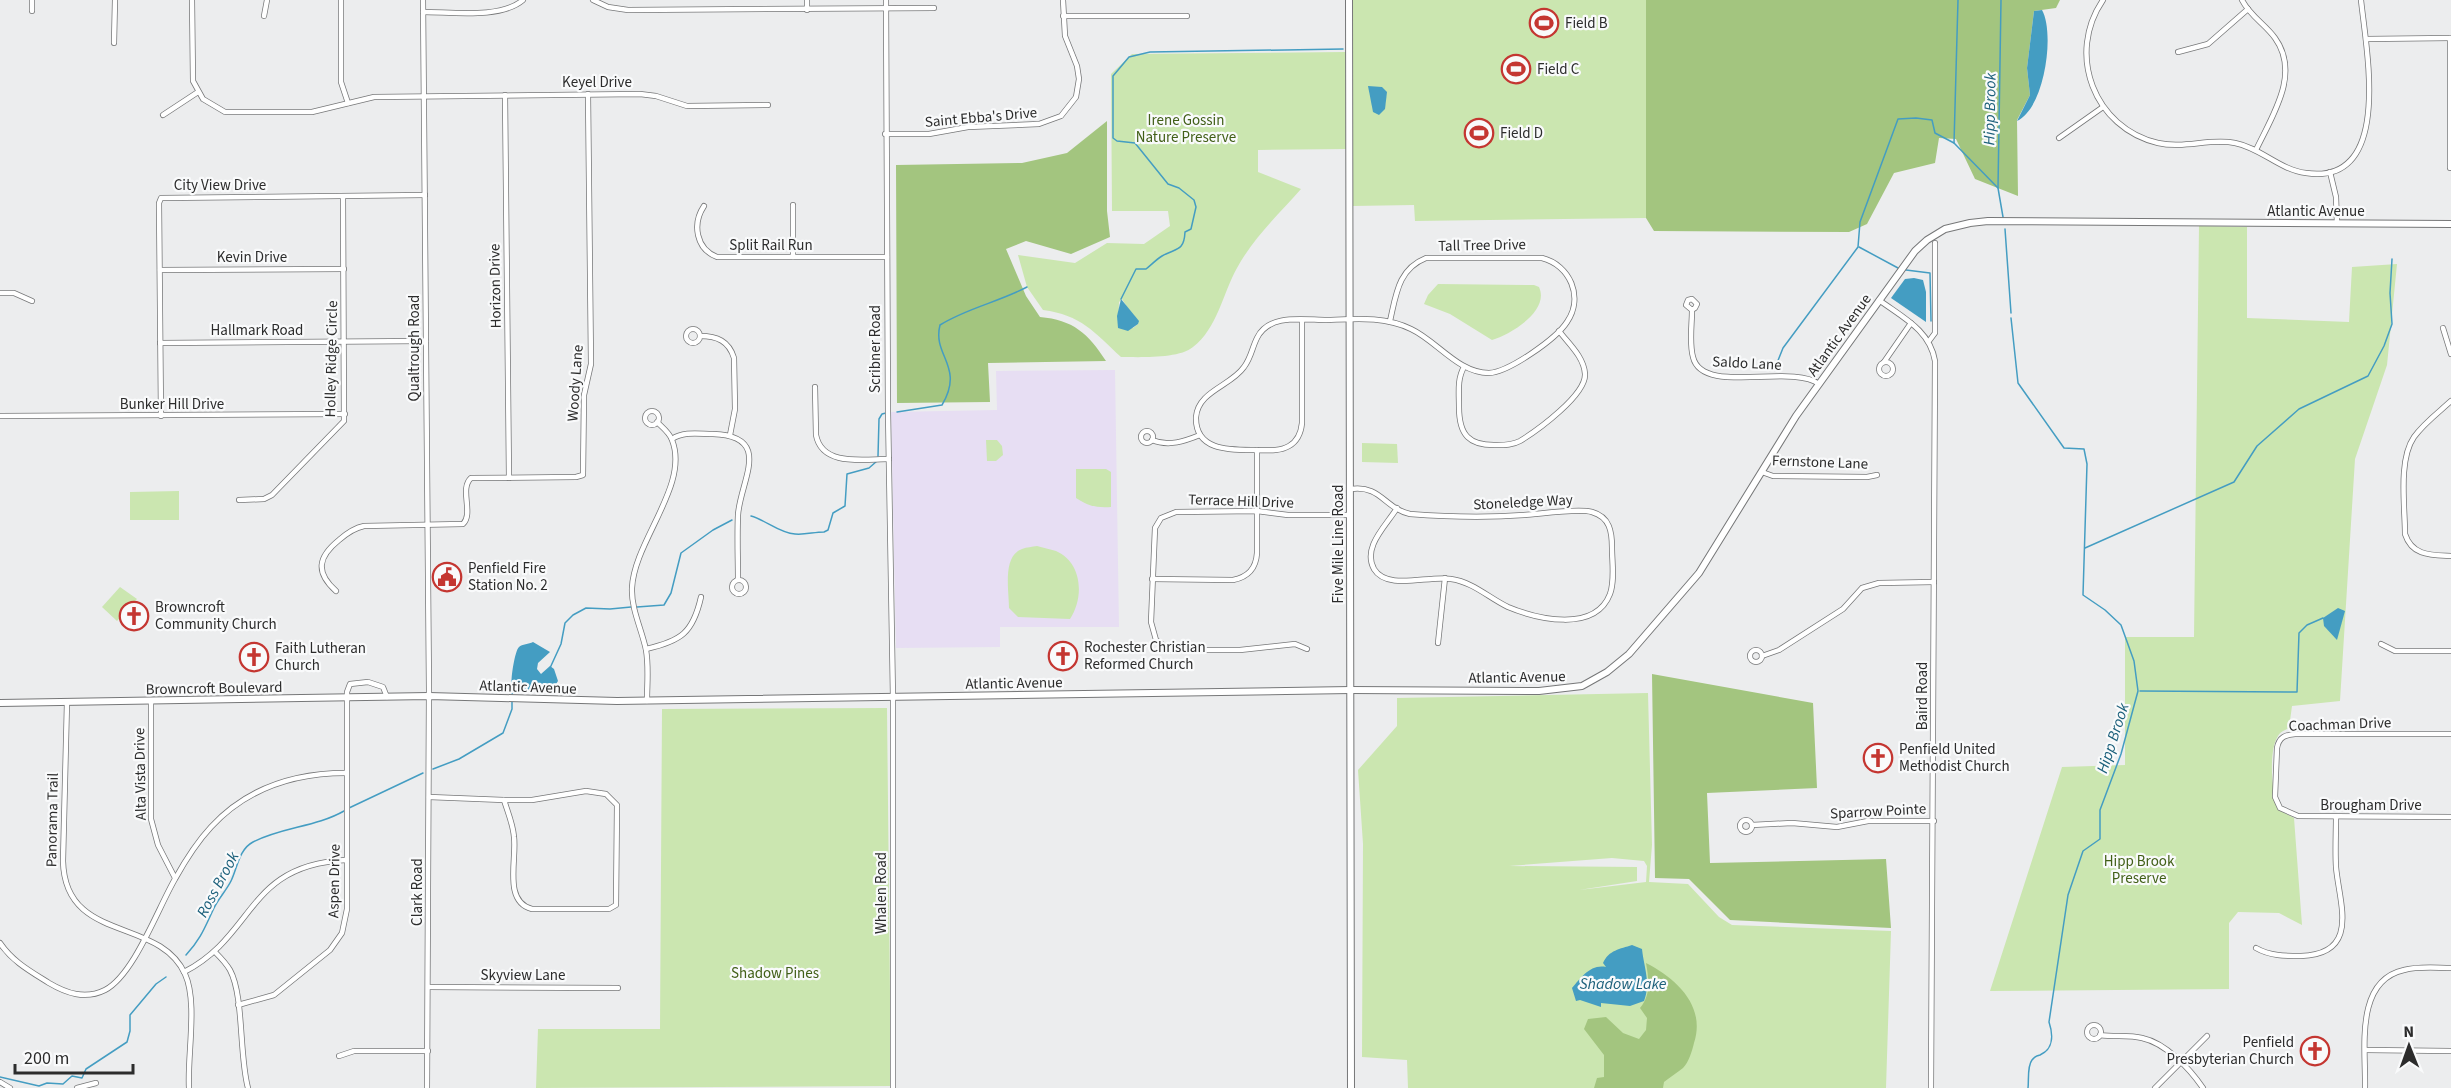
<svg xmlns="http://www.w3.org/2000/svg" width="2451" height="1088" font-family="'Source Sans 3',sans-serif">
<rect width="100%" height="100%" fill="#ecedee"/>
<polygon fill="#e7def3" points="1115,370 1119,627 1000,627 1000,647 896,648 891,412 997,410 996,371"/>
<g fill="#cbe6b0" fill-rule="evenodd">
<polygon points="1352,0 1646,0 1646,218 1415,221 1414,205 1352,206"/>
<path d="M1346 52V149L1258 150V172L1301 189C1278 215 1254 237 1237 268 1223 293 1217 329 1193 347 1179 359 1139 357 1121 357 1094 332 1081 315 1043 310L1027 287 1018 255 1075 263 1107 243 1144 244 1170 226 1168 211H1112L1111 74 1132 54ZM1122 299 1138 324 1133 328H1118L1119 302Z"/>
<path d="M2199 226 2247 227V318L2349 322 2352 267 2397 264 2387 365 2355 459 2340 701 2292 706 2289 728C2285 730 2280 732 2278 736 2268 751 2272 794 2278 809L2294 818 2302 925 2279 913 2238 912 2229 923V989L1990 991 2062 767 2125 765V637H2194Z"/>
<path d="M1438 284 1534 285 1539 287C1550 311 1511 334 1492 340L1450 314 1424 304 1428 295Z"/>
<polygon points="986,440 997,440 1002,446 1003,455 996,461 987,461"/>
<polygon points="1362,443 1397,444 1398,463 1362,462"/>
<path d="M1076 469H1106L1111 472V507C1097 508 1088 506 1076 498Z"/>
<polygon points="179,491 179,520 130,520 130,492"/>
<path d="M1037 546C1043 548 1050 549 1056 551 1083 563 1084 598 1070 619L1018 617 1009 608C1009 591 1002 556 1022 549 1027 547 1032 547 1037 546Z"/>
<polygon points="120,587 137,599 117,621 102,607"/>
<path d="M1648 693 1652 845 1649 882 1688 884 1719 917 1732 925 1891 931 1886 1088H1408L1407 1060 1362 1057 1363 844 1358 770 1397 726V698ZM1612 858 1644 861 1647 866 1646 882 1579 890 1637 881V867L1509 866Z"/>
<polygon points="887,708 891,1086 536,1088 538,1029 660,1029 662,709"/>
</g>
<g fill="#a3c57f">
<polygon points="1646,0 2060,0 2056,8 2034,11 2027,68 2030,95 2017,120 2018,196 1975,179 1956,139 1939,138 1935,163 1894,173 1867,224 1849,232 1654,231 1646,218"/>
<path d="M1107 121V211L1110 237 1071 254 1026 241 1006 249 1026 296 1040 317C1073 320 1088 333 1106 361L988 363 990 402 897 403 896 165 1022 163 1067 153Z"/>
<polygon points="1652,674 1813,703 1817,788 1707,793 1710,863 1886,859 1891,928 1730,920 1689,879 1655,878"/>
<path d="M1646 963C1677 979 1706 1006 1694 1043 1692 1051 1689 1062 1683 1068 1677 1073 1670 1077 1664 1082L1663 1088H1594L1597 1078 1604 1077V1055L1584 1029 1588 1019 1606 1017 1623 1033 1639 1039 1646 1030 1647 1018 1640 1008C1651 995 1649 980 1646 963Z"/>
</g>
<g fill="#449dc2">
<path d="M2042 10C2055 33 2045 108 2017 121L2030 95 2027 68 2034 11Z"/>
<polygon points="1368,86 1382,87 1387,92 1385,109 1379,115 1373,112"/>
<polygon points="1914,278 1923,280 1926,292 1926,322 1891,298 1905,279"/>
<polygon points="1121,299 1139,321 1138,324 1128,331 1118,328 1117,316"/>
<polygon points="2338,608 2345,611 2337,640 2324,626 2323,618"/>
<path d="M533 642 550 652 538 663 537 669 541 674 550 666 554 669 558 681 552 690H519L512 686C510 681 515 650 519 647 522 644 529 644 533 642Z"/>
<path d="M1632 945 1642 949C1644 968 1651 983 1644 1001L1630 1006 1601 1003V1007L1580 1000 1576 1001 1572 988C1581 978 1590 964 1606 967L1603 963C1609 950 1620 949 1632 945Z"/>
</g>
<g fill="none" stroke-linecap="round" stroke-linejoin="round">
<g stroke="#449dc2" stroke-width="1.5">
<polyline points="2001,0 1998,188 2003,217"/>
<polyline points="1954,143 1958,0"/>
<polyline points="2005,229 2011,313"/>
<polyline points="1859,247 1898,268"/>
<polyline points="1906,270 1930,273 1931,321"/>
<path d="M1121 299 1136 269H1146C1151 265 1157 259 1162 256 1176 248 1184 252 1185 232L1191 229 1196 207 1194 200 1179 188 1168 184 1135 143 1117 141 1113 138V76L1129 57 1150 52 1343 49"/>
<path d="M2011 318 2018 383 2064 448 2084 449 2087 464 2083 595 2105 610 2121 625 2134 661 2138 691 2121 754 2100 810V839L2083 851 2068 895 2049 1022C2053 1034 2054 1049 2040 1055 2035 1057 2036 1055 2032 1060 2027 1066 2029 1080 2028 1088"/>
<polyline points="1775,368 1783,348 1858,247 1860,222 1898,119 1916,118 1932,120 1935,133 1954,143 1998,188"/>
<path d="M897 412 942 405C965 366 932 356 940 325 967 308 999 302 1027 287"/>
<polyline points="878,456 879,419 882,414 886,413"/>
<path d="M751 516C766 520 779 533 795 534 805 535 814 532 824 532L828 530 833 513 845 506 847 474 869 468 877 461"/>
<polyline points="2085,548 2234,482 2257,446 2299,409 2368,376 2384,346 2392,324 2390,293 2392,259"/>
<polyline points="637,607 664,605 671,593 681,553 713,530 732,520"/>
<polyline points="550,668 561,644 565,623 573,615 586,608 610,609 631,607"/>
<polyline points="2140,691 2297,692 2299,633 2307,625 2323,618"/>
<polyline points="512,694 513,688"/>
<polyline points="433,769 459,759 503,733 512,709 512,701"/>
<polyline points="349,808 423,773"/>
<path d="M186 955C201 939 205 927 214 908 218 899 226 891 231 881 237 869 239 849 253 842 282 827 316 827 344 811"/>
<polyline points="0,1077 39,1086 47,1083 63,1084 72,1076 82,1078 86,1069 127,1042 130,1031 130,1015 156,984 166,977"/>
</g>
<g stroke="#767778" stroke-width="6">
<g id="minor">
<polyline points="32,0 32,11"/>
<polyline points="192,0 193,81 203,99 225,112 312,112 374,97 640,94 656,96 687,106 768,105"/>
<polyline points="341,0 341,82 348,103"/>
<polyline points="423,0 429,690 427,1088"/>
<polyline points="593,0 608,7 628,10 934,8"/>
<polyline points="807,0 807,10"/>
<polyline points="886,0 888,412 893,698 893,1088"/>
<path d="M2103 0C2066 54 2094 128 2158 143 2184 149 2210 138 2235 143 2261 148 2280 170 2306 173 2394 186 2366 49 2361 0"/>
<path d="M2242 0C2250 16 2265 24 2275 38 2301 74 2272 116 2256 150"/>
<path d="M423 12C452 12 501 19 523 0"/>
<polyline points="264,16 267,0"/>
<polyline points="1063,16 1187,16"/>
<polyline points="2450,38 2450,168"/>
<polyline points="2366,39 2451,38"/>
<polyline points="114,43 115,0"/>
<polyline points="2178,52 2208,44 2248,9"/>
<polyline points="505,95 509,478"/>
<polyline points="163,115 198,92"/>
<polyline points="885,134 929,134 968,127 1039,124 1061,116 1076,97 1079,79 1077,66 1065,36 1063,0"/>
<polyline points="2059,138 2103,107"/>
<polyline points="2330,172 2336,197 2337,223"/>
<polyline points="793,205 793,257"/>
<path d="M704 206C692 224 696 249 717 257H887"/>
<polyline points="160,270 344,269"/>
<polyline points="0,293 14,293 32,301"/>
<path d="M1879 300C1902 317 1930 330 1935 361L1931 1088"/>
<path d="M1692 310 1686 305 1688 300 1692 299 1697 304 1695 308 1692 310C1692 325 1689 343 1693 357 1702 396 1791 363 1819 384"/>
<path d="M1302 320V423C1301 433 1298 441 1289 446 1279 452 1265 450 1254 450 1230 450 1195 451 1196 417 1198 391 1231 386 1244 367 1251 358 1252 348 1257 338 1269 313 1304 320 1327 320 1355 319 1384 316 1411 329 1437 341 1458 373 1489 373 1509 372 1556 339 1567 322 1584 297 1570 265 1542 258H1426C1398 269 1396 295 1390 321"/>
<polyline points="2443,328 2451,354"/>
<circle cx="693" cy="336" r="7"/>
<path d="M700 336C717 336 729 341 734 358L735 409 730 435"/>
<polyline points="1929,341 1935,333 1935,243"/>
<polyline points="160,343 426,341"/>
<polyline points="1884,362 1911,323"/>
<circle cx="1886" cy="369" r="7"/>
<path d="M1464 367C1457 379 1459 393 1459 407 1459 435 1469 446 1497 445 1505 445 1513 445 1520 441 1538 430 1586 395 1585 374 1584 357 1569 344 1559 331"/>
<path d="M815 387 816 435C822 467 864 459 889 459"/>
<path d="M2451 401C2439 412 2424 423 2414 437 2398 460 2405 507 2405 534 2412 556 2431 555 2451 556"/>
<circle cx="652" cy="418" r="7"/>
<polyline points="0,416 345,414"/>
<polyline points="161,416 159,203 161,198 425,195"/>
<circle cx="1147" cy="437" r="6"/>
<path d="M672 439C684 431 699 434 713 434 774 436 740 481 738 515 737 537 738 559 738 580"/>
<path d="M1152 440C1169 447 1185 441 1200 435"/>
<polyline points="1762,472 1773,476 1867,477 1877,475"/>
<path d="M1351 489C1381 485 1384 508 1410 514 1448 517 1486 518 1524 515 1540 514 1578 508 1592 512 1610 517 1612 532 1612 548 1612 562 1615 580 1610 594 1595 633 1537 619 1508 607 1489 598 1473 582 1451 579 1429 575 1387 591 1374 569 1362 547 1386 526 1397 508"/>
<polyline points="239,500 264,499 272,495 344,421 343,197"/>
<path d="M1152 579 1233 580C1248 577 1256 569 1257 553V450"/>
<circle cx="739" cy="587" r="7"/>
<path d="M336 591C315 572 318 557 339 540 347 533 354 528 364 526L463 524C474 513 459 489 471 478L576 477 583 475 584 395 591 364 588 94"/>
<polyline points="1438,643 1445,578"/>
<polyline points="2381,644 2395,651 2451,651"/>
<path d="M646 649C681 641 693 633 701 597"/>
<polyline points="1307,649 1295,644 1240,650 1170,650 1156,640 1151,622 1155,528 1161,518 1176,512 1257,511 1288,515 1350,515"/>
<circle cx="1756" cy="656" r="6"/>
<polyline points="1762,656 1779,650 1843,609 1862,588 1879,583 1934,582"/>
<polyline points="151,701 151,819 158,845 175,878"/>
<path d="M647 701C647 684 649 667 646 650 642 630 631 609 632 588 634 541 690 485 672 440 670 433 662 427 657 422"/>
<path d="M67 702 63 861C65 944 159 916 185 974 198 1002 187 1056 189 1088"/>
<path d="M2451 734H2295C2285 735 2279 737 2277 748L2275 797 2280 808 2298 816 2451 817"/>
<path d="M586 791 606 794 617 805 616 905 609 909H532C503 902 517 859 514 837 513 824 508 813 504 800H532Z"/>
<polyline points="429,797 504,800"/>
<circle cx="1746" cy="826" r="6"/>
<polyline points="1752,825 1792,823 1837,827 1868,821 1934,821"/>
<path d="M0 943C13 962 30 971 49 983 66 993 85 1000 105 990 134 975 158 908 175 879 185 861 197 842 211 827 247 788 294 773 346 773"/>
<path d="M2256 948C2270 956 2285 956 2301 956 2361 954 2339 903 2336 867 2335 851 2336 833 2336 817"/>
<path d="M215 952C221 958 226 963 230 970 244 996 239 1055 248 1088"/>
<path d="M184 972C256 935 246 865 346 860"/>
<polyline points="429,987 618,988"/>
<polyline points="238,1005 274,995 330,950 342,933 347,909 347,692 350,684 368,682 383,687 387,697"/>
<circle cx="2094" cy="1032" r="7"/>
<path d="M2100 1035C2114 1037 2129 1035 2142 1038 2166 1043 2190 1069 2203 1088"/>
<polyline points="2366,1050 2451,1051"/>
<polyline points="339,1056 354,1051 428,1051"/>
<polyline points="0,1082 10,1088"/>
<polyline points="77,1088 96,1083"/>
<polyline points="2155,1088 2207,1036"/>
<path d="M2365 1088C2366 1050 2354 981 2404 970 2419 966 2436 968 2451 968"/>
</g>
</g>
<g stroke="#767778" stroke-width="8">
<g id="major">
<polyline points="1349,0 1351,1088"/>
<polyline points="0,703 429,696 617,701 1351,690 1539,691 1582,686 1607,672 1629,654 1699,573 1796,416 1915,251 1927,240 1945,229 1970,223 1988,221 2451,224"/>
</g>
</g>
<use href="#minor" stroke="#fff" stroke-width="4.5"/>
<use href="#major" stroke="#fff" stroke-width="6"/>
</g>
<defs>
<g id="stadium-ring" transform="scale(1.5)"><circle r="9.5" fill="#f9fafb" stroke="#c43631" stroke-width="1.5"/><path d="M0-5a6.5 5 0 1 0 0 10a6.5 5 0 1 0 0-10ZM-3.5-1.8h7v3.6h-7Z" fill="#c43631"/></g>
<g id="civic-ring" transform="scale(1.5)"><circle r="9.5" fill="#f9fafb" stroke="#c43631" stroke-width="1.5"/><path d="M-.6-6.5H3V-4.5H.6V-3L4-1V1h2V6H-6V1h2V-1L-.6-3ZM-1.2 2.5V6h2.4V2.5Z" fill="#c43631"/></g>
<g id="church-ring" transform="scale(1.5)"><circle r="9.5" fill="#f9fafb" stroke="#c43631" stroke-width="1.5"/><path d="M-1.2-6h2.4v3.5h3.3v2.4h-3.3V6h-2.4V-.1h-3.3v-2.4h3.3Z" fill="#c43631"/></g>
</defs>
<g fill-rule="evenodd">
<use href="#stadium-ring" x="1544" y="23"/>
<use href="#stadium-ring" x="1516" y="69"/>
<use href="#stadium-ring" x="1479" y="133"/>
<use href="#civic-ring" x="447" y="577"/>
<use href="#church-ring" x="134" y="616"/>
<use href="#church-ring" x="1063" y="656"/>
<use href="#church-ring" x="254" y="657"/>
<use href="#church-ring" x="1878" y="758"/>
<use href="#church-ring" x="2315" y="1051"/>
</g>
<g text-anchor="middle" stroke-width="4.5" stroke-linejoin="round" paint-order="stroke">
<g font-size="15" fill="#2c2c2c" stroke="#f9fafb" text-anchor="start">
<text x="1565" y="28">Field B</text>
<text x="1537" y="74">Field C</text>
<text x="1500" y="138">Field D</text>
<text x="468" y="573">Penfield Fire<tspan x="468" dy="17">Station No. 2</tspan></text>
<text x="155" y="612">Browncroft<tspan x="155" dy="17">Community Church</tspan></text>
<text x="1084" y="652">Rochester Christian<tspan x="1084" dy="17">Reformed Church</tspan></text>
<text x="275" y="653">Faith Lutheran<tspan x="275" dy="17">Church</tspan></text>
<text x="1899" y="754">Penfield United<tspan x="1899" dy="17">Methodist Church</tspan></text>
<text x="2294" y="1047" text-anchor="end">Penfield<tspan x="2294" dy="17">Presbyterian Church</tspan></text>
</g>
<g font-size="15" fill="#2c2c2c" stroke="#f9fafb">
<text x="597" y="87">Keyel Drive</text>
<text transform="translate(981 117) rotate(-5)" y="5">Saint Ebba's Drive</text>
<text x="220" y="190">City View Drive</text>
<text x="2316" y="216">Atlantic Avenue</text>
<text x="771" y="250">Split Rail Run</text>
<text transform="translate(1482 245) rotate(-1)" y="5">Tall Tree Drive</text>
<text x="252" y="262">Kevin Drive</text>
<text transform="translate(495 286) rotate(-91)" y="5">Horizon Drive</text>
<text x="257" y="335">Hallmark Road</text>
<text transform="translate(1839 335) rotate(-54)" y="5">Atlantic Avenue</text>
<text transform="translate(414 348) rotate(-90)" y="5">Qualtrough Road</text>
<text transform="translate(875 349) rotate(-90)" y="5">Scribner Road</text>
<text transform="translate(331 359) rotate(-89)" y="5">Holley Ridge Circle</text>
<text transform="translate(1747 363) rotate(3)" y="5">Saldo Lane</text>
<text transform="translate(575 383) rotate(-86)" y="5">Woody Lane</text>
<text x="172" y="409">Bunker Hill Drive</text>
<text transform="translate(1820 462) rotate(2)" y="5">Fernstone Lane</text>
<text transform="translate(1241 501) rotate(2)" y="5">Terrace Hill Drive</text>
<text transform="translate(1523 502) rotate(-3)" y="5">Stoneledge Way</text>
<text transform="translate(1338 544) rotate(-90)" y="5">Five Mile Line Road</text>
<text transform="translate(1517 677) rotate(-1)" y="5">Atlantic Avenue</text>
<text transform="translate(1014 683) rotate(-1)" y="5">Atlantic Avenue</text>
<text transform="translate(528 687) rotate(2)" y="5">Atlantic Avenue</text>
<text transform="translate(214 688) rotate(-1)" y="5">Browncroft Boulevard</text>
<text transform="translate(1922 696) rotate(-90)" y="5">Baird Road</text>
<text transform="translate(2340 724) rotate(-2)" y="5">Coachman Drive</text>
<text transform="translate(140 774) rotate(-91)" y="5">Alta Vista Drive</text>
<text x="2371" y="810">Brougham Drive</text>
<text transform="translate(1878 811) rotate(-3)" y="5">Sparrow Pointe</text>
<text transform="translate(52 820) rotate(-89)" y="5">Panorama Trail</text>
<text transform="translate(334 881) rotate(-89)" y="5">Aspen Drive</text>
<text transform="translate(417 892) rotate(-90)" y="5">Clark Road</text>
<text transform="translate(881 893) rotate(-90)" y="5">Whalen Road</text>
<text x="523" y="980">Skyview Lane</text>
</g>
<g font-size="15" fill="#415f17" stroke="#f9fafb">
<text x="1186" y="125">Irene Gossin<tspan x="1186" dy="17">Nature Preserve</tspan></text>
<text x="2139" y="866">Hipp Brook<tspan x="2139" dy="17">Preserve</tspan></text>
<text x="775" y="978">Shadow Pines</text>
</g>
<g font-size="16" font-style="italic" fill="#1c607b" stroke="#f9fafb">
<text transform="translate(1989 109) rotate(-89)" y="6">Hipp Brook</text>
<text transform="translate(2112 738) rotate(-72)" y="6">Hipp Brook</text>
<text transform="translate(217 884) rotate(-62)" y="6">Ross Brook</text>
<text x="1623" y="989">Shadow Lake</text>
</g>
</g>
<g transform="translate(2409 1046) rotate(359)" stroke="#f9fafb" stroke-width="4.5" paint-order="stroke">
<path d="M0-4.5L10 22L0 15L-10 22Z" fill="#2c2c2c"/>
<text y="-9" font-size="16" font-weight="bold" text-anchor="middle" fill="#2c2c2c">N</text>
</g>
<path d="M15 1064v9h118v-9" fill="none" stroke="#2c2c2c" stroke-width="3"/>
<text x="24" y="1064" font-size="18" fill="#2c2c2c" stroke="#f9fafb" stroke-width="4.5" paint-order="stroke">200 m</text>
</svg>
